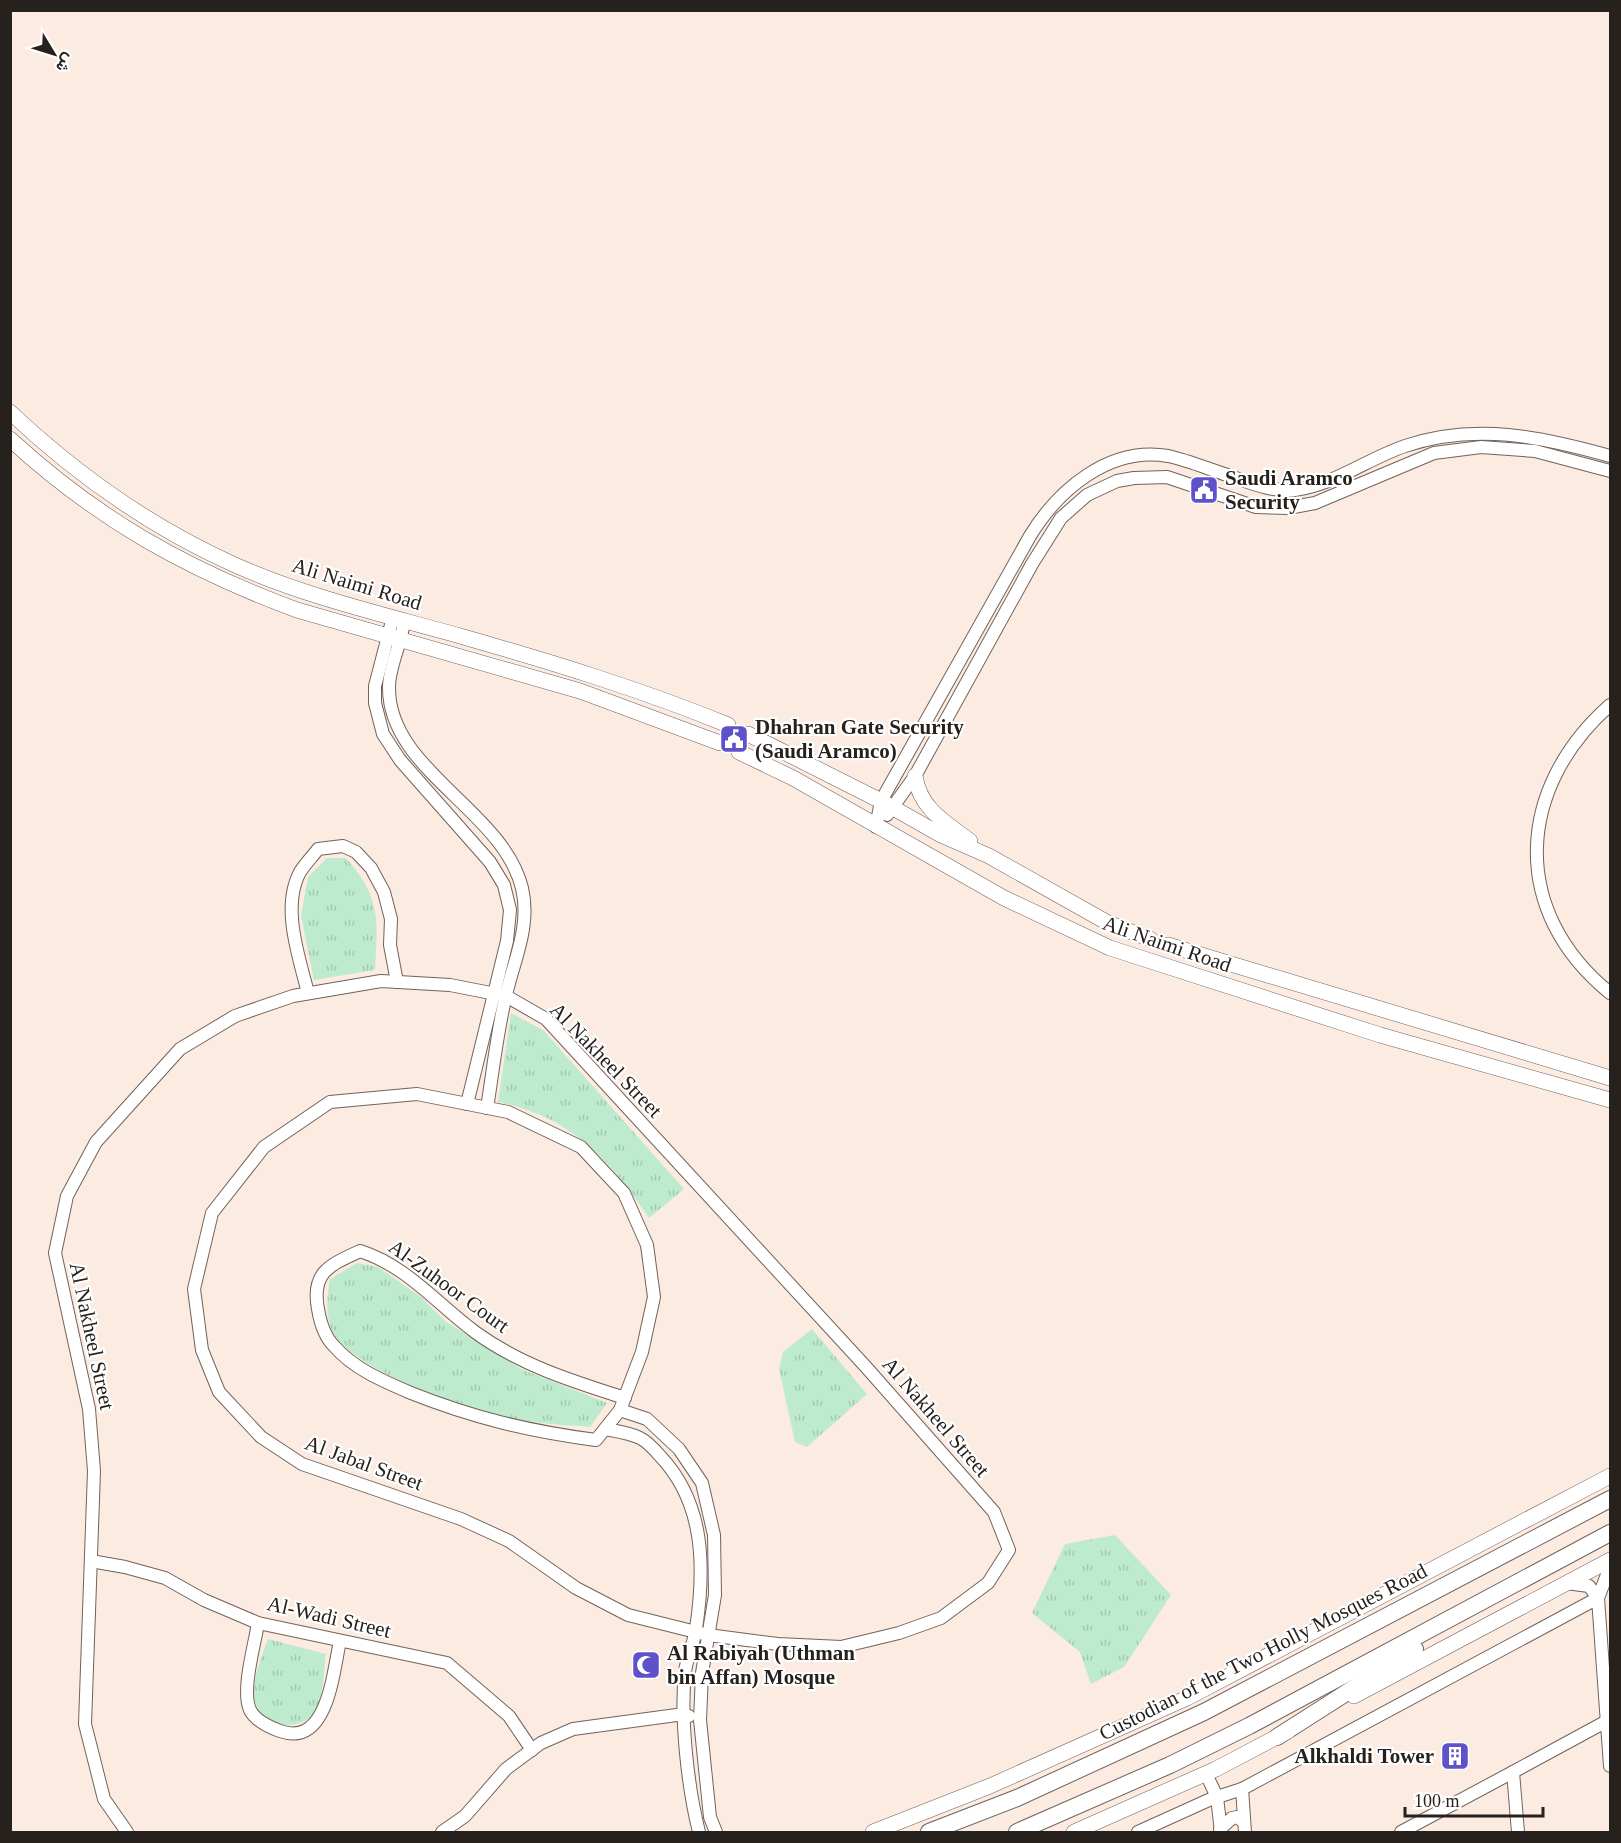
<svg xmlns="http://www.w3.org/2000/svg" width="1621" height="1843" font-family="'Times New Roman',Vazirmatn,serif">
<defs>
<pattern id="park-tufts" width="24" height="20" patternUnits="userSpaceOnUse" patternTransform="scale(1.5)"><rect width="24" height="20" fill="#beebcd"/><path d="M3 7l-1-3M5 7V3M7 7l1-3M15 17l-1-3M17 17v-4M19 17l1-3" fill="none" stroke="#a3c9b0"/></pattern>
</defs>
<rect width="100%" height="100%" fill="#fbebe1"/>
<g fill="url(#park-tufts)">
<path d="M327 858H346C381 897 378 921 375 970L314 980 301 916 308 877Z"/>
<path d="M511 1013 543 1030 684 1189 649 1218C610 1159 570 1116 498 1102Z"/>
<path d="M357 1263 378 1267 421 1297 445 1321 521 1369 607 1403 590 1427C566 1425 540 1424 517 1419 470 1409 365 1376 336 1337 324 1321 327 1296 330 1279Z"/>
<polygon points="812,1329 867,1394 807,1447 795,1442 779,1369 783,1352"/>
<polygon points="1115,1535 1171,1595 1124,1667 1091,1684 1080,1652 1032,1613 1065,1544"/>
<path d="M268 1639 326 1654C324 1668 323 1698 317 1709 304 1733 260 1730 255 1702 251 1681 261 1658 268 1639Z"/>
</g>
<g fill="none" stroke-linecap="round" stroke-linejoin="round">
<g stroke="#71635b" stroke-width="14">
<g id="minor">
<polyline points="393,617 375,686 375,703 383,734 400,760 490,862 504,885 510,910 507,941 467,1104"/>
<path d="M404 621C402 642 389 666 389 687 388 770 503 810 522 888 531 926 514 960 506 995 497 1032 493 1071 487 1108"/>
<path d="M1610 705C1516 788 1509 911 1610 993"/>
<polyline points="887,815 915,776 1032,564 1061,518 1087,495 1117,481 1134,478 1167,477 1256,507 1288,508 1315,503 1434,453 1481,447 1535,451 1610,471"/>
<path d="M876 827 881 801 1030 536C1058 490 1109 446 1168 456 1187 460 1206 468 1224 474 1246 481 1272 493 1295 490 1336 484 1367 459 1405 446 1475 422 1542 437 1610 456"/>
<path d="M308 993C299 957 281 907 300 872 305 864 312 857 318 849L343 846 356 852 371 868 384 892 391 919 390 945 397 982"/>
<polyline points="620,1410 647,1419 679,1449 702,1483 714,1535 715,1595 702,1673 700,1720 710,1817 716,1832"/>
<path d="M605 1429C616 1431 630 1433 640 1438 648 1442 655 1450 661 1457 705 1504 705 1568 696 1629 694 1644 686 1658 685 1673 680 1719 688 1788 699 1832"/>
<polyline points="91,1561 125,1567 165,1578 204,1600 258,1623 447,1663 509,1716 532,1750"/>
<polyline points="1566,1583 1589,1586 1598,1598 1610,1567"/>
<path d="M258 1623C255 1644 241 1690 250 1710 255 1720 269 1727 280 1731 328 1748 333 1672 340 1641"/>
<polyline points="1206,1774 1217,1797 1221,1832"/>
<polyline points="1242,1789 1245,1832"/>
<polyline points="1220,1829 1232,1818 1237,1817 1244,1822"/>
<path d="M127 1832 104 1799 85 1724 94 1471 89 1409 55 1253 67 1196 96 1142 180 1049 235 1016 293 996 381 981 450 985 506 996 546 1019 866 1367 994 1512 1009 1550 988 1583 941 1618 899 1633 841 1647 778 1644 708 1635 628 1615 576 1588 509 1541 461 1519 302 1464 261 1437 219 1392 202 1350 194 1289 212 1213 264 1147 330 1102 417 1094 508 1112 581 1147 624 1193 647 1245 654 1297 642 1352 620 1410 596 1440C528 1431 474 1418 411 1393 383 1381 354 1369 334 1346 325 1337 320 1321 318 1309 311 1272 330 1265 360 1251 407 1266 437 1304 475 1332 520 1365 572 1381 625 1398"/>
<polyline points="442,1832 465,1816 506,1769 541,1743 573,1729 684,1714 689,1716"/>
<polyline points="1138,1832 1211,1799 1242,1789 1598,1598 1610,1766"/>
<polyline points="1401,1832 1513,1772"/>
<polyline points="1518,1832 1513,1772 1607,1721"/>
</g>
</g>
<g stroke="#71635b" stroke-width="16">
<g id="major">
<path d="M10 412C78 476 150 527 235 565 307 597 385 615 460 636 551 662 640 689 728 725"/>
<path d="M10 439C97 519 186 569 297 610L580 691 720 743"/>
<polyline points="748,734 881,801 941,835 989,856 1108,923 1150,939"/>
<polyline points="739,752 793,778 1004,898 1110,948 1380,1035 1610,1100"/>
<path d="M915 776C920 809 945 822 970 841"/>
<polyline points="1168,945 1610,1078"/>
<polyline points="1354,1696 1610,1560"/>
<polyline points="873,1832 990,1786 1187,1698 1610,1476"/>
<polyline points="1074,1832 1216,1769 1288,1731"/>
</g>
</g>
<g stroke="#71635b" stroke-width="18">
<g id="highway">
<polyline points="1277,1737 1415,1649"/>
<polyline points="929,1832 1017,1798 1204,1712 1610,1499"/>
<polyline points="1017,1832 1170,1765 1249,1726 1610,1533"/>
</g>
</g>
<use href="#minor" stroke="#fff" stroke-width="12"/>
<use href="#major" stroke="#fff" stroke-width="15"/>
<use href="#highway" stroke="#fff" stroke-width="16"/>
</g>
<defs>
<g id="civic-square" transform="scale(1.5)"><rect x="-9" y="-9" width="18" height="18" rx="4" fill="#5d52ca" stroke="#fff"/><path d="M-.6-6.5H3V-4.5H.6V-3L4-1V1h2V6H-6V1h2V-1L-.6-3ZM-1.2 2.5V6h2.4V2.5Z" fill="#fff"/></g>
<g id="mosque-square" transform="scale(1.5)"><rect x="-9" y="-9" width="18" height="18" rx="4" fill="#5d52ca" stroke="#fff"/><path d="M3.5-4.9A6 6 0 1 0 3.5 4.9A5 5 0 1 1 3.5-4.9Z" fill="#fff"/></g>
<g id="building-square" transform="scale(1.5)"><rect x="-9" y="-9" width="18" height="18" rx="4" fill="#5d52ca" stroke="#fff"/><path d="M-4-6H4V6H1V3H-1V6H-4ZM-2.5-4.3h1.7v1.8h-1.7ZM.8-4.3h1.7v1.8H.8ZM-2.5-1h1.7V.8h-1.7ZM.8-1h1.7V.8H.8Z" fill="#fff"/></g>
</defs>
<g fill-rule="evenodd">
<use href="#civic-square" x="1204" y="490"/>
<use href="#civic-square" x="734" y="739"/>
<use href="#mosque-square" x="646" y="1665"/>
<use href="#building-square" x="1455" y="1756"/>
</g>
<g text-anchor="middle" stroke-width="4.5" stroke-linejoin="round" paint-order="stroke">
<g font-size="21" font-weight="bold" fill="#26211d" stroke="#fff" text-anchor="start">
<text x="1225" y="485">Saudi Aramco<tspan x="1225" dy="24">Security</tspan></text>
<text x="755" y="734">Dhahran Gate Security<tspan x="755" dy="24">(Saudi Aramco)</tspan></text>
<text x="667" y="1660">Al Rabiyah (Uthman<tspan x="667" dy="24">bin Affan) Mosque</tspan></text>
<text x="1434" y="1763" text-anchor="end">Alkhaldi Tower</text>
</g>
<g font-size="21" fill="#26211d" stroke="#fff">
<text transform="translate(357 584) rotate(17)" y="7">Ali Naimi Road</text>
<text transform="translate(1167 944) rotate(19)" y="7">Ali Naimi Road</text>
<text transform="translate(606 1060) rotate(46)" y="7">Al Nakheel Street</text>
<text transform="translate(449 1286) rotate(36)" y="7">Al-Zuhoor Court</text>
<text transform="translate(92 1336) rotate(78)" y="7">Al Nakheel Street</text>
<text transform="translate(936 1417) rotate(49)" y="7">Al Nakheel Street</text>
<text transform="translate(364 1463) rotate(20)" y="7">Al Jabal Street</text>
<text transform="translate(329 1617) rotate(13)" y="7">Al-Wadi Street</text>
<text transform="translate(1263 1652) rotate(-27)" y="7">Custodian of the Two Holly Mosques Road</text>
</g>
</g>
<rect width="1621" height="1843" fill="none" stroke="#26211d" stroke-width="24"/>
<g transform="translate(54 54) rotate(128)" stroke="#ffffff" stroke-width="4.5" paint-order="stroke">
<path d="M0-4.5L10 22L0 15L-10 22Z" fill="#26211d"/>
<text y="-9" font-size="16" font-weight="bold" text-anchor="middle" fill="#26211d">ش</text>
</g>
<path d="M1405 1807v9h138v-9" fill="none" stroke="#26211d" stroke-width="3"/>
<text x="1414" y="1807" font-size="18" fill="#26211d" stroke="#ffffff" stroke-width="4.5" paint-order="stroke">100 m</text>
</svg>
